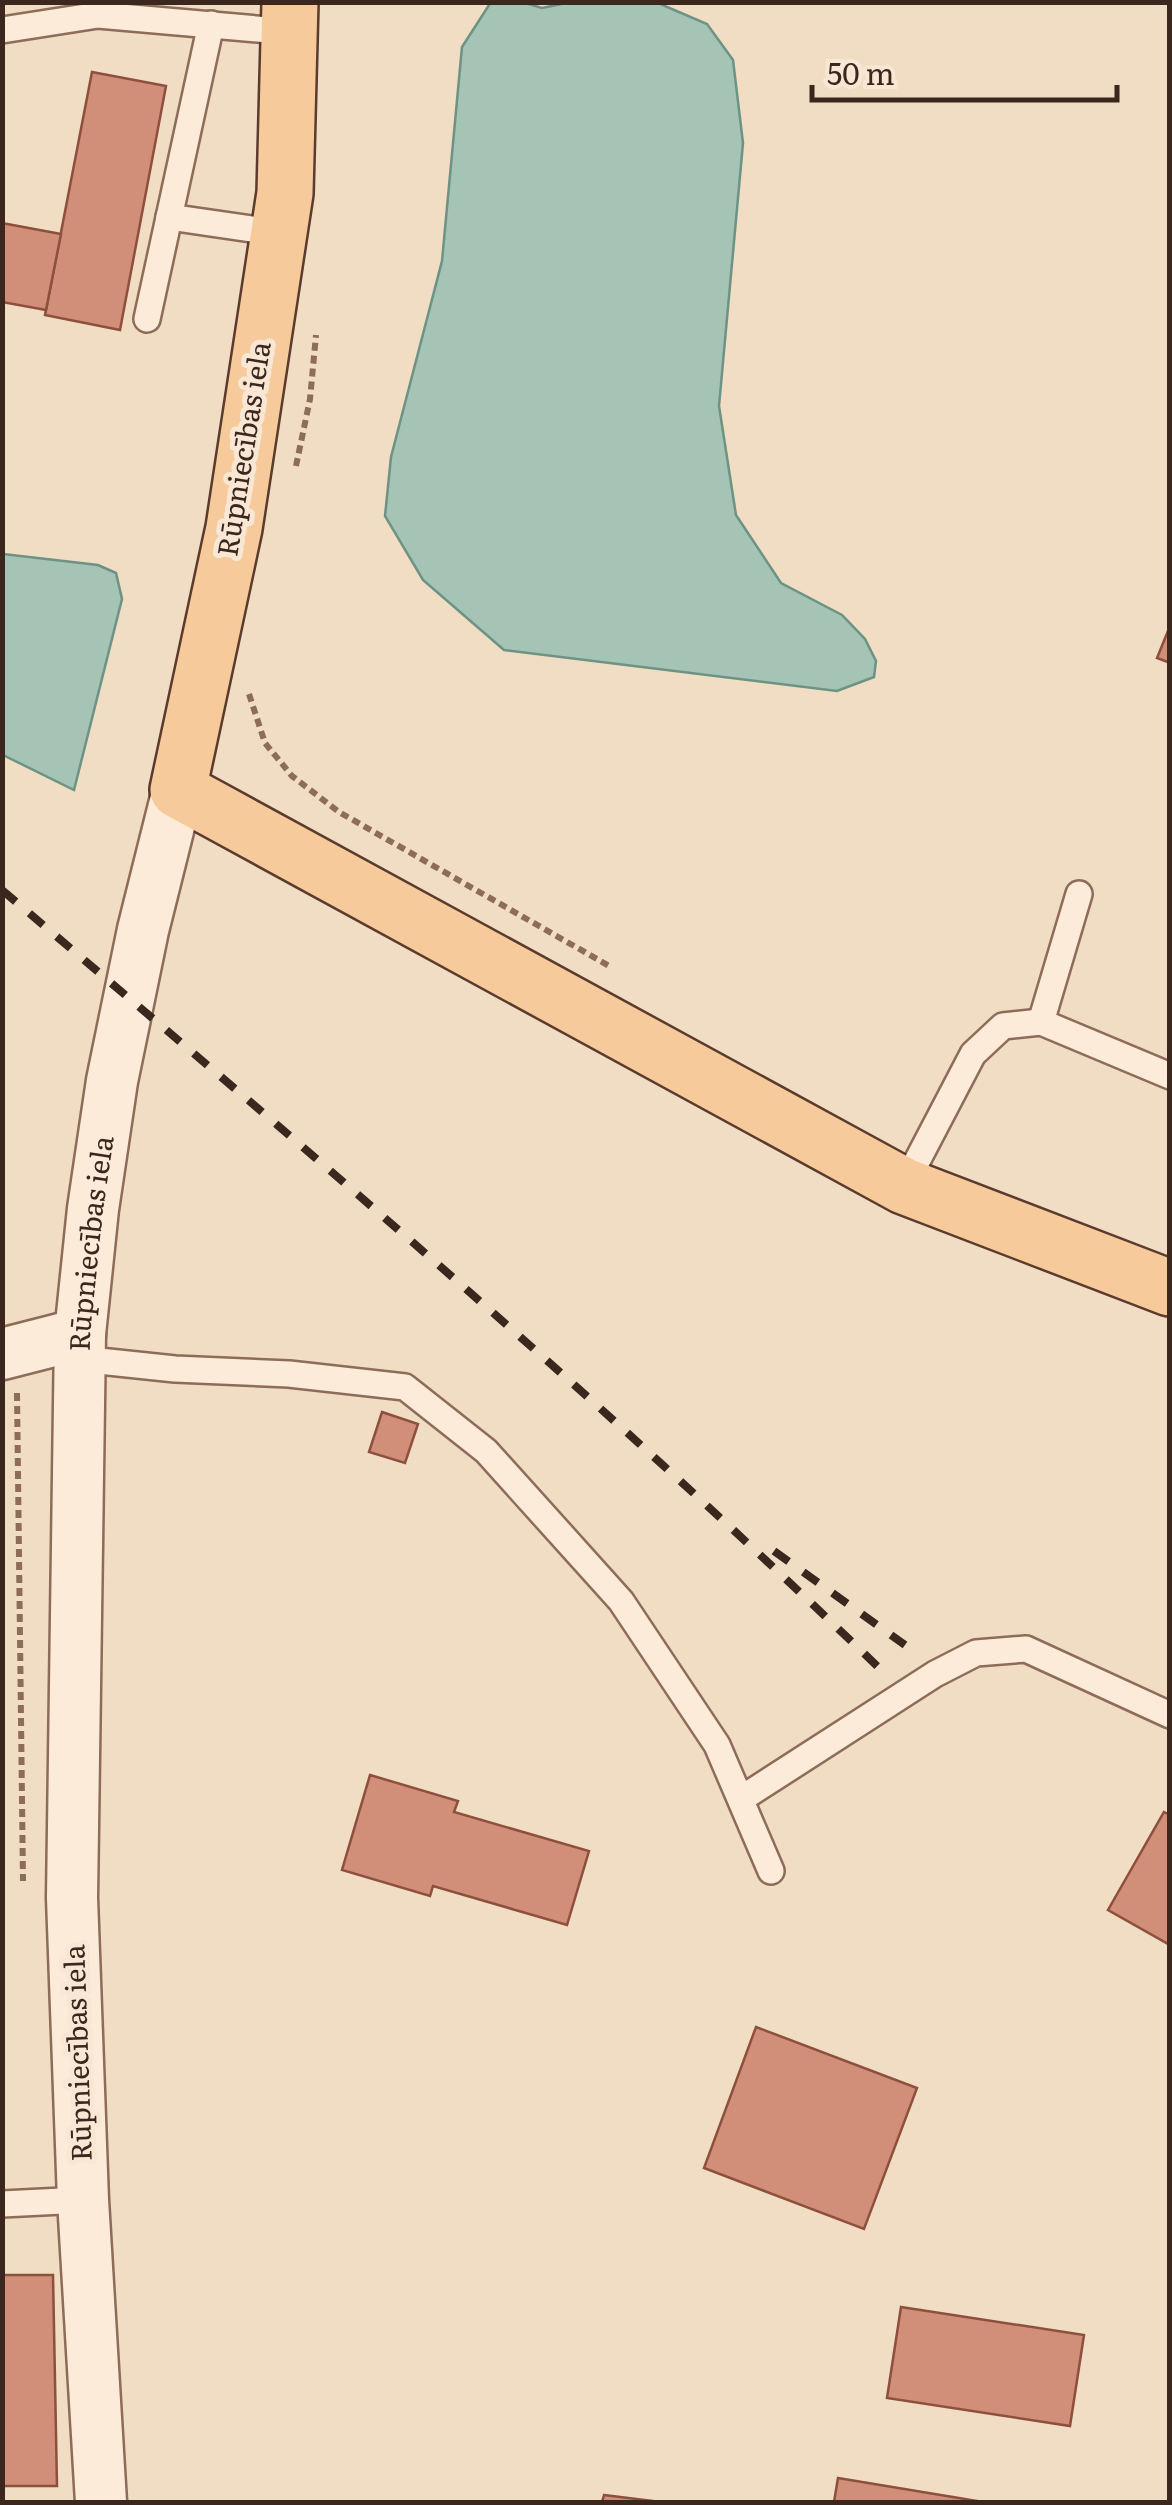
<svg xmlns="http://www.w3.org/2000/svg" width="1172" height="2505" font-family="Literata,serif">
<rect width="100%" height="100%" fill="#f1dcc4"/>
<g fill="#a6c4b6" stroke="#6c9383" stroke-width="2.5">
<polygon points="491,2 525,3 542,8 571,2 658,3 707,24 733,60 743,143 719,406 736,515 781,583 842,615 865,639 876,661 874,677 837,691 504,650 423,580 385,516 391,457 442,261 462,47"/>
<polygon points="3,554 98,565 116,573 122,599 74,790 3,755"/>
</g>
<g fill="#d18e78" stroke="#8d503d" stroke-width="2.5">
<polygon points="92,72 166,86 120,330 45,315"/>
<polygon points="2,223 61,234 46,310 2,302"/>
<polygon points="1170,626 1170,663 1157,658"/>
<polygon points="382,1412 418,1424 405,1463 369,1452"/>
<polygon points="370,1775 458,1801 454,1812 589,1851 567,1925 433,1886 430,1896 342,1870"/>
<polygon points="1164,1812 1170,1815 1170,1945 1108,1910"/>
<polygon points="756,2027 917,2088 864,2229 704,2168"/>
<polygon points="2,2275 53,2275 57,2486 2,2486"/>
<polygon points="901,2307 1084,2335 1070,2426 887,2398"/>
<polygon points="838,2478 983,2502 834,2502"/>
<polygon points="604,2495 661,2502 602,2502"/>
</g>
<g fill="none" stroke-linecap="round" stroke-linejoin="round">
<g stroke="#8d6c59" stroke-width="30">
<g id="lane">
<polyline points="2,30 98,15 291,32"/>
<polyline points="169,217 279,233"/>
<polyline points="147,319 211,24"/>
<polyline points="1041,1022 1079,894"/>
<polyline points="904,1186 973,1054 1003,1026 1041,1022 1170,1076"/>
<polyline points="80,1359 175,1369 289,1374 405,1387 486,1451 621,1601 717,1745 771,1871"/>
<polyline points="741,1799 935,1674 976,1653 1026,1649 1170,1715"/>
<polyline points="2,2204 83,2200"/>
</g>
</g>
<g stroke="#8d6c59" stroke-width="55">
<g id="street">
<polyline points="2,1354 80,1334"/>
<path id="s1" d="M101 2502 83 2200 72 1898 80 1334 93 1209 112 1081 143 930 178 790"/>
</g>
</g>
<g stroke="#5a3b2d" stroke-width="60">
<polyline id="primary" points="290,2 285,193 234,528 178,790 904,1186 1170,1288"/>
</g>
<g stroke="#8d6c59" stroke-width="6" stroke-dasharray="8 5" stroke-linecap="butt">
<polyline points="296,466 310,399 316,335"/>
<polyline points="249,694 265,743 292,776 339,812 611,967"/>
<polyline points="17,1393 23,1881"/>
</g>
<use href="#lane" stroke="#fbebd8" stroke-width="25"/>
<use href="#street" stroke="#fbebd8" stroke-width="50"/>
<use href="#primary" stroke="#f6ca9a" stroke-width="55"/>
<g stroke="#3c271e" stroke-width="8" stroke-dasharray="18 18" stroke-linecap="butt">
<path d="M2 890C299 1143 598 1396 878 1667"/>
<polyline points="774,1551 905,1645"/>
</g>
</g>
<g text-anchor="middle" stroke-width="10" stroke-linejoin="round" paint-order="stroke">
<g font-size="28" fill="#3c271e" stroke="#f8e7d4">
<text transform="translate(244 449) rotate(-81)" y="10">Rūpniecības iela</text>
<text dy="10" stroke="none"><textPath href="#s1" startOffset="1260">Rūpniecības iela</textPath></text>
<text transform="translate(78 2053) rotate(-92)" y="10">Rūpniecības iela</text>
</g>
</g>
<rect width="1172" height="2505" fill="none" stroke="#3c271e" stroke-width="10"/>
<path d="M812 85v15h305v-15" fill="none" stroke="#3c271e" stroke-width="5"/>
<text x="827" y="85" font-size="30" fill="#3c271e" stroke="#f8e7d4" stroke-width="8" paint-order="stroke">50 m</text>
</svg>
